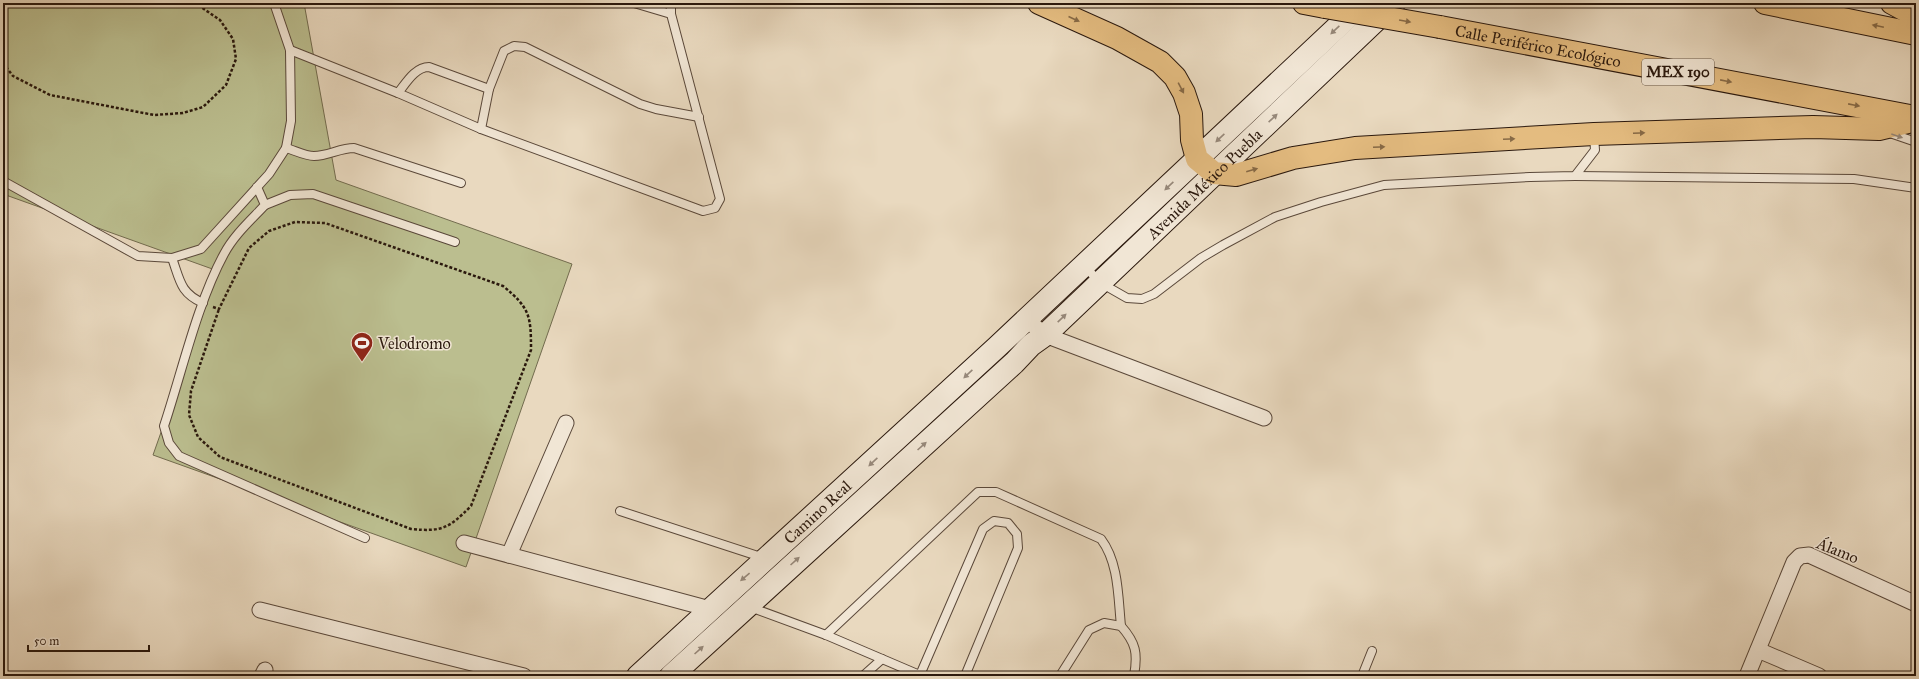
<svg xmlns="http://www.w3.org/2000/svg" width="1919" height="679" font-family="'IM FELL Great Primer',serif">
<rect width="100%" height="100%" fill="#e9d9bf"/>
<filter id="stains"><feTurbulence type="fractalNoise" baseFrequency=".005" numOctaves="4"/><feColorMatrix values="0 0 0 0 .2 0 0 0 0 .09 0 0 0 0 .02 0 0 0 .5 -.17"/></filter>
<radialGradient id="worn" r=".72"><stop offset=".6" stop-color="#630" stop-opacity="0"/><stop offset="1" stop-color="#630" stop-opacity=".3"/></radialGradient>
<polygon fill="#bbbe8f" stroke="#726b4e" points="3,3 304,3 336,180 572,264 466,567 153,455 218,271 3,194"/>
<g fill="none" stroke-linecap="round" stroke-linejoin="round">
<g stroke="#5a483a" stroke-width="10">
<g id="lane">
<polyline points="671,3 671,14"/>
<polyline points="290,50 398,93 481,129 703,211 715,208 720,199 671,14 634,3"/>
<path d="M398 93C406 83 415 67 429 67L489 89"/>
<polyline points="481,129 489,89 504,51 514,46 525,47 640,104 656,109 699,117"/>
<polyline points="1887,132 1916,142"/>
<path d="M286 148C294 150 305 156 314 156 328 156 340 148 354 148L461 183"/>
<polyline points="1575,176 1854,179 1916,188"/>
<polyline points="3,181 138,256 172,258 201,249 269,174 286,148 291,121 290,50 274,3"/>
<path d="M257 187 265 205C251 220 234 235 224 254 197 304 182 372 164 426L169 443 179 456 365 538"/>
<polyline points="265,205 290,195 313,194 455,242"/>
<path d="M172 258C180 280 180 293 203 303"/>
<polyline points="1085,266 1099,282 1127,298 1142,299 1154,294 1201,258 1223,245 1275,217 1321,202 1384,185 1530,177 1575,176 1595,150 1594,136"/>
<polyline points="620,511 764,558"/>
<polyline points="750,607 826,635 922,676"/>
<path d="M826 635 978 492H996L1101 539C1119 563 1118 597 1121 626"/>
<polyline points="920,675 983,529 994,521 1008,523 1017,534 1018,548 965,676"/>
<polyline points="863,676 882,659"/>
<path d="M1060 676 1089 630 1104 623 1121 626C1136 643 1138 653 1134 676"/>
<polyline points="1362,676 1372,651"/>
</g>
</g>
<g stroke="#5a483a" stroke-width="17">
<g id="street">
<polyline points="1026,319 1045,335 1264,418"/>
<polyline points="464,543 710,609"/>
<polyline points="509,555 566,423"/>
<polyline points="260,610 524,676"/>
<polyline points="1758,650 1819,676"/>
<polyline points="262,676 265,670"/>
<polyline points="1747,676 1794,562 1800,556 1809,555 1916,604"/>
</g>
</g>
<g stroke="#2a180d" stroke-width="24">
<g id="secondary">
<path id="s1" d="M638 676 997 347 1363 3"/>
<path id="s2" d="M671 676 1014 363 1031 345 1045 335 1394 3"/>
</g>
</g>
<g stroke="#2a180d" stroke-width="24">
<g id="highway">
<polyline points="1039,3 1117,38 1160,62 1175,77 1184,93 1191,114 1192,140 1197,159 1214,173 1236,175 1293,158 1355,148 1594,134 1813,127 1879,129 1916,120"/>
<polyline points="1304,3 1325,7"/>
<polyline points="1765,3 1916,34"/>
<polyline points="1892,3 1916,16"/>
<path id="s3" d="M1440 27 1915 117"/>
</g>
</g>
<g stroke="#2a180d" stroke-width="2.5" stroke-dasharray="3 2" stroke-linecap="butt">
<polyline points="3,8 6,3"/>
<polyline points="3,63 13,76 50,95 154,115 183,113 203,107 226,85 236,59 233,39 220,20 195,3"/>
<path d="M213 307 219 309 249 248 269 231 295 222 325 223 503 286C530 308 531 316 531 350L471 506C449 528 443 532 411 529L220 457 198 437 189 415 191 391 219 309"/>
</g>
<use href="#lane" stroke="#f1e6d5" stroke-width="8"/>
<use href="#street" stroke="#f1e6d5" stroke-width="15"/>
<use href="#secondary" stroke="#f1e6d5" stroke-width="22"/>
<use href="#highway" stroke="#e4bc80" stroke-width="22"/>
<g stroke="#2a180d" stroke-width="24" stroke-linecap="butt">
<polyline id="highway-bridge" points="1325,7 1440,27"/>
</g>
<use href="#highway-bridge" stroke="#e4bc80" stroke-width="22"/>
</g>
<defs><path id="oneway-solid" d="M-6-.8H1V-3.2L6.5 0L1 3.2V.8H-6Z"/></defs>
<g fill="#876a46">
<use href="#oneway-solid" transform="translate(1074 19) rotate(24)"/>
<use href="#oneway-solid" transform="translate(1405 21) rotate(10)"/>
<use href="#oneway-solid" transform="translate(1878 26) rotate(-168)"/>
<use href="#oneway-solid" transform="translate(1726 81) rotate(11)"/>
<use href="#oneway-solid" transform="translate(1181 88) rotate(62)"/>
<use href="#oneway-solid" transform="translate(1854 105) rotate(11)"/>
<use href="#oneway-solid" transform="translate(1639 133) rotate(-2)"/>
<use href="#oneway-solid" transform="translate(1509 139) rotate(-3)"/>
<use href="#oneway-solid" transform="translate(1379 147) rotate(-3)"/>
<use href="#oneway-solid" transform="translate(1252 170) rotate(-16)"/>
</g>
<g fill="#97897b">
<use href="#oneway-solid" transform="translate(1335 30) rotate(137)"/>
<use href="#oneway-solid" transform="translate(1273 118) rotate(-43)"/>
<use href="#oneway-solid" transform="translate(1897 136) rotate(19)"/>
<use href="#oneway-solid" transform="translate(1220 138) rotate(137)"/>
<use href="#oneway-solid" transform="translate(1169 186) rotate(137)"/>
<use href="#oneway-solid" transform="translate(1062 318) rotate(-44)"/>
<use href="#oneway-solid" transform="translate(968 374) rotate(137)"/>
<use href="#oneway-solid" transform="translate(922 446) rotate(-42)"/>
<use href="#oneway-solid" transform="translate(873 462) rotate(137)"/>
<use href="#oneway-solid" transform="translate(795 561) rotate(-42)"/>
<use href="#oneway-solid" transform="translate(745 577) rotate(140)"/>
<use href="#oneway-solid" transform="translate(699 650) rotate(-42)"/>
</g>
<defs>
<g id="stadium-pin" transform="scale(1.15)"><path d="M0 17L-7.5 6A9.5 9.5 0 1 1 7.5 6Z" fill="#8f2418" stroke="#f1e6d5"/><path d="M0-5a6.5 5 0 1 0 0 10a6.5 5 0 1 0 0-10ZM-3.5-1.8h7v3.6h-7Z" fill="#fff"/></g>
</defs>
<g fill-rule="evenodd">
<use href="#stadium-pin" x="362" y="343"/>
</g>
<g text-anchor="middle" stroke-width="3" stroke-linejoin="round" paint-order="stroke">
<rect fill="#f1e6d5" stroke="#665649" stroke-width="1" x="1642" y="59" width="72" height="26" rx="3"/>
<g font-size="15" font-weight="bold" fill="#2a180d">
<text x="1678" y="77">MEX 190</text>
</g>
<g font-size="16" fill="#2a180d" stroke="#f1e6d5">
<text dy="6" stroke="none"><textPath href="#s3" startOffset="100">Calle Periférico Ecológico</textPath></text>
<text dy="6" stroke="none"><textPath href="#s2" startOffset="726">Avenida México Puebla</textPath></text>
<text dy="6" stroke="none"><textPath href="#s1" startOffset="243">Camino Real</textPath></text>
<text transform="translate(1838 550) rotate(22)" y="6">Álamo</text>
</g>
<g font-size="16" fill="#2a180d" stroke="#f1e6d5" text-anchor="start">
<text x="378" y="349">Velodromo</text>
</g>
</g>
<rect width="1919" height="679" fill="none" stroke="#e9d9bf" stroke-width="16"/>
<rect x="4" y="4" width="1911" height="671" fill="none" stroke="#2a180d" stroke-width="2"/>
<rect x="8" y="8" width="1903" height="663" fill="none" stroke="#2a180d"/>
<path d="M28 645v6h121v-6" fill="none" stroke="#2a180d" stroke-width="2"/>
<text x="34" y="645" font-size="12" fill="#2a180d" stroke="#f1e6d5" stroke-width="3" paint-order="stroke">50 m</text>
<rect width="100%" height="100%" filter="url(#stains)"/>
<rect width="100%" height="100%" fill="url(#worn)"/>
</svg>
